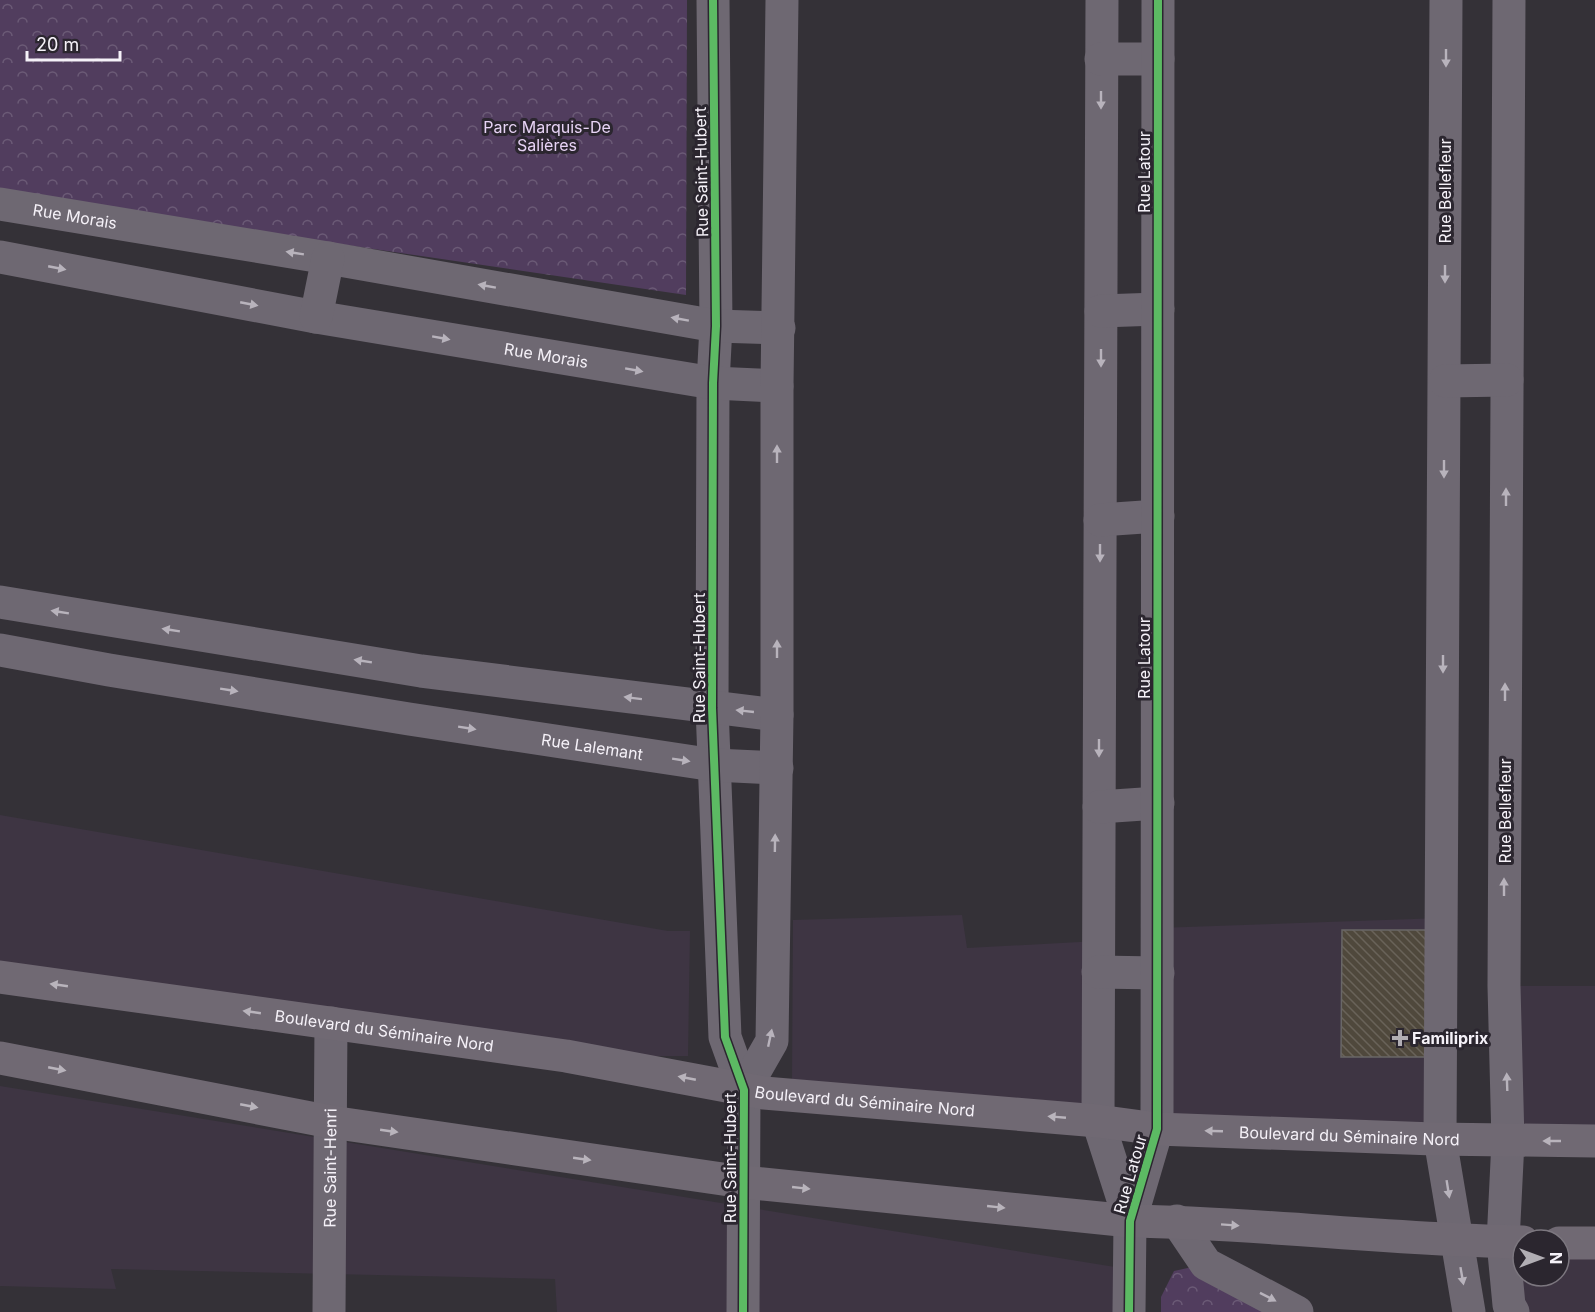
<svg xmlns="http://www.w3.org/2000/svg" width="1595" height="1312" font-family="Inter,sans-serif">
<defs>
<pattern id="park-crowns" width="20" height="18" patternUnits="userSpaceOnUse" patternTransform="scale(1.5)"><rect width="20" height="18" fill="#513d5e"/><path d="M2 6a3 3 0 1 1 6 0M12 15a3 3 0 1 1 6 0" fill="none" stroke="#6b5a76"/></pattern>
<pattern id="building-back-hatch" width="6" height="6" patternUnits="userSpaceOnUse" patternTransform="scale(1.5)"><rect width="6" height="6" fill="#4f483c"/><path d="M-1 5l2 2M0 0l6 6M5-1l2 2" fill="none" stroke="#696359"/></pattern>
</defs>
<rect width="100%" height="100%" fill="#343137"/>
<g fill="#3e3543">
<polygon points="0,815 668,931 690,931 688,1056 566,1056 0,977"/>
<polygon points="962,915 967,948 1098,941 1098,1121 792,1081 793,920"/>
<polygon points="1442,918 1440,1139 1157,1129 1158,928"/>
<polygon points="1504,986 1595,986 1595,1141 1508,1141"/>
<polygon points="0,1086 1115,1267 1115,1312 557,1312 555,1279 111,1269 116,1289 0,1286"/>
<polygon points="1523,1242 1523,1276 1559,1276 1559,1243 1595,1243 1595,1312 1513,1312"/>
</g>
<g fill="url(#park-crowns)">
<polygon points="0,0 687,0 686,295 0,194"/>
<polygon points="1206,1264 1289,1312 1161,1312 1161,1297 1174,1271"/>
</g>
<polygon fill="url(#building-back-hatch)" stroke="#696767" stroke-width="1.5" points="1342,930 1428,930 1428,1057 1341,1057"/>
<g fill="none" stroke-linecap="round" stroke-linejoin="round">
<g stroke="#6e6872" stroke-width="33">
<polyline points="713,0 716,326 713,383 712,708 725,1037 744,1090 743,1312"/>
<polyline points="1102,0 1098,1121 1130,1221"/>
<polyline points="1446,0 1440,1139 1469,1312"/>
<polyline points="1509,0 1504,986 1508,1141 1503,1242 1509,1305 1513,1312"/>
<polyline points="1101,59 1158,59"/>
<path id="s1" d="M0 204 328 258 716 326 779 328"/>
<path id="s2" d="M0 257 316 317 713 383 777 386"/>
<polyline points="1101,311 1158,309"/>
<polyline points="316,317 328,258"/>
<polyline points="1445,381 1507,380"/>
<polyline points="1100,520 1158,516"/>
<polyline points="0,602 421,671 777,715"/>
<path id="s3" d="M0 650 109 670 409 719 714 765 777 768"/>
<polyline points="1099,807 1158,803"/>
<polyline points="1098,972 1158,973"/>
<polyline points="744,1090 772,1041 777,715 777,386 782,0"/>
<polyline points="1177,1221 1206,1264 1297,1312"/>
<path id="s4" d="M329 1312 331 1023"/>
<polyline points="1129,1312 1130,1221 1157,1129 1158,0"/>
</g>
<g stroke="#706973" stroke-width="33">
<path id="s5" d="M0 977 566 1056 764 1093 1098 1121 1157 1129 1434 1139 1595 1141"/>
<path d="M0 1058 331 1122 743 1182 1130 1221C1261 1223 1392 1240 1523 1242"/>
<polyline points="1559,1243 1595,1243"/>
</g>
<g stroke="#2b262f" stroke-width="11">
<g id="cycleway">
<polyline points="713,0 716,326 713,383 712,708 725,1037 744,1090 743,1312"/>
<polyline points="1129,1312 1130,1221 1157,1129 1158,0"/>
</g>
</g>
<use href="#cycleway" stroke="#5cba63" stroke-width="8"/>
</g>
<defs><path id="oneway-solid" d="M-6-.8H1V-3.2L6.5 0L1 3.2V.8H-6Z" transform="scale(1.5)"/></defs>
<g fill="#b8b3bc">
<use href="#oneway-solid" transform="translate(1446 58) rotate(90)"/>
<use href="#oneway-solid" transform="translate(1101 100) rotate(90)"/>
<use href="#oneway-solid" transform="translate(295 253) rotate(-171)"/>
<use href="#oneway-solid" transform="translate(57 268) rotate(11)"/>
<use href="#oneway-solid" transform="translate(1445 274) rotate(90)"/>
<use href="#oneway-solid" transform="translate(487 286) rotate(-170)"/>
<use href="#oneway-solid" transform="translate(249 304) rotate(11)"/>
<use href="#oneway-solid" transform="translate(680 319) rotate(-170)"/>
<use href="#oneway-solid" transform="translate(441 338) rotate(10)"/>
<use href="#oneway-solid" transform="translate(1101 358) rotate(90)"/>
<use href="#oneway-solid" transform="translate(634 370) rotate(10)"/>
<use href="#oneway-solid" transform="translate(777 454) rotate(-90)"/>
<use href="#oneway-solid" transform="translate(1444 469) rotate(90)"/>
<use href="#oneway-solid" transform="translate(1506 497) rotate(-90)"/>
<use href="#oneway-solid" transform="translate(1100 553) rotate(90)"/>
<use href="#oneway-solid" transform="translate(60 612) rotate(-171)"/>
<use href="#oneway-solid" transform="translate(171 630) rotate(-171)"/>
<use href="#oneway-solid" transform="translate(777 649) rotate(-90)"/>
<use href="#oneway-solid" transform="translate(363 661) rotate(-171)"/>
<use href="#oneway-solid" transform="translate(1443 664) rotate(90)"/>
<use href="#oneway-solid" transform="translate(229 690) rotate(9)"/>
<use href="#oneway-solid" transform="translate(1505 692) rotate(-90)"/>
<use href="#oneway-solid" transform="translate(633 698) rotate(-173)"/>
<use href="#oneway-solid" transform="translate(745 711) rotate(-174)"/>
<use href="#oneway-solid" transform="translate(467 728) rotate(9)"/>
<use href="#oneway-solid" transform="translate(1099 748) rotate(90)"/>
<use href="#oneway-solid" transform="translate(681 760) rotate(9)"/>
<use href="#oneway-solid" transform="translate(775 843) rotate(-89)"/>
<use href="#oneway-solid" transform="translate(1504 887) rotate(-90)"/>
<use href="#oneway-solid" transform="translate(770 1038) rotate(-78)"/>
<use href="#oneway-solid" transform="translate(1507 1082) rotate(-92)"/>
<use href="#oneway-solid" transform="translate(1448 1189) rotate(81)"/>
<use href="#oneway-solid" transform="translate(1462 1276) rotate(80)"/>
<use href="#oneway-solid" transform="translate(1268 1297) rotate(27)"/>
</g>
<g fill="#b9b4bc">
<use href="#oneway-solid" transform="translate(59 985) rotate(-172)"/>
<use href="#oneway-solid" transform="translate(252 1012) rotate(-172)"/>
<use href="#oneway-solid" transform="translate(57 1069) rotate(11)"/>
<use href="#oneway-solid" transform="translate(687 1078) rotate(-169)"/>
<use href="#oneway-solid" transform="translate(249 1106) rotate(11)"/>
<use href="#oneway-solid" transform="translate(1057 1117) rotate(-175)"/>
<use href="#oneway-solid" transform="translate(389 1131) rotate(8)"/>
<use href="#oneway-solid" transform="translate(1214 1131) rotate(-178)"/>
<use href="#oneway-solid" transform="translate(1552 1141) rotate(-180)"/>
<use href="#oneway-solid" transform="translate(582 1159) rotate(8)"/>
<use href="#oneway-solid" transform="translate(801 1188) rotate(6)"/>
<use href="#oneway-solid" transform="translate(996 1207) rotate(6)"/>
<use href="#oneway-solid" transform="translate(1230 1225) rotate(4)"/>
</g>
<path fill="#b1aeb4" stroke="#2b262f" stroke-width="2" d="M1397 1029h6v6h6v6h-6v6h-6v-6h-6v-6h6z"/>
<g text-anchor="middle" stroke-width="6" stroke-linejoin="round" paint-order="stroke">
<g font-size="16" fill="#e7d3f5" stroke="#2b262f">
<text x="547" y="133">Parc Marquis-De<tspan x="547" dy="18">Salières</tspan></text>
</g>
<g font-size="16" fill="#f5f1f8" stroke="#2b262f">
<text transform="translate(701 172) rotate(-91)" y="6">Rue Saint-Hubert</text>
<text transform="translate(1144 172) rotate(-90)" y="6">Rue Latour</text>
<text transform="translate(1445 191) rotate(-90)" y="6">Rue Bellefleur</text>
<text dy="6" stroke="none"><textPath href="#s1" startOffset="76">Rue Morais</textPath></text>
<text dy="6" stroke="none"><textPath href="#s2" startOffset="555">Rue Morais</textPath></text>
<text transform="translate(699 658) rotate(-90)" y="6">Rue Saint-Hubert</text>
<text transform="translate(1144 658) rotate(-90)" y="6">Rue Latour</text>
<text dy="6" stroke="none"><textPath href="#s3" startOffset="600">Rue Lalemant</textPath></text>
<text transform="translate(1505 811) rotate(-90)" y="6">Rue Bellefleur</text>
<text dy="6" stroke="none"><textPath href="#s5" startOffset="388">Boulevard du Séminaire Nord</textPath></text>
<text dy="6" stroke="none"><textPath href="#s5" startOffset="874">Boulevard du Séminaire Nord</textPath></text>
<text dy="6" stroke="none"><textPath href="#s5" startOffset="1360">Boulevard du Séminaire Nord</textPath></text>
<text transform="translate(730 1158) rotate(-90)" y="6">Rue Saint-Hubert</text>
<text dy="6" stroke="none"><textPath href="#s4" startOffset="144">Rue Saint-Henri</textPath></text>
<text transform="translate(1130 1174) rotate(-74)" y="6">Rue Latour</text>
</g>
<g font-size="16" font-weight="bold" fill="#f5f1f8" stroke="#2b262f" text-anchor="start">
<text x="1412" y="1044">Familiprix</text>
</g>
</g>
<g transform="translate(1541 1258) rotate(90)"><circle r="28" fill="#2b262f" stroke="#7c777f" stroke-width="1.5"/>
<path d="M0-4.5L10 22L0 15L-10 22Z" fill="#b1aeb4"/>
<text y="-9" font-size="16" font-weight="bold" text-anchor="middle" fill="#f5f1f8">N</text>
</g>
<path d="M27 51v9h93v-9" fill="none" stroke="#f5f1f8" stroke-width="3"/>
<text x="36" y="51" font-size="18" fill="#f5f1f8" stroke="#2b262f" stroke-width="4.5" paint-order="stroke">20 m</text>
</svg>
